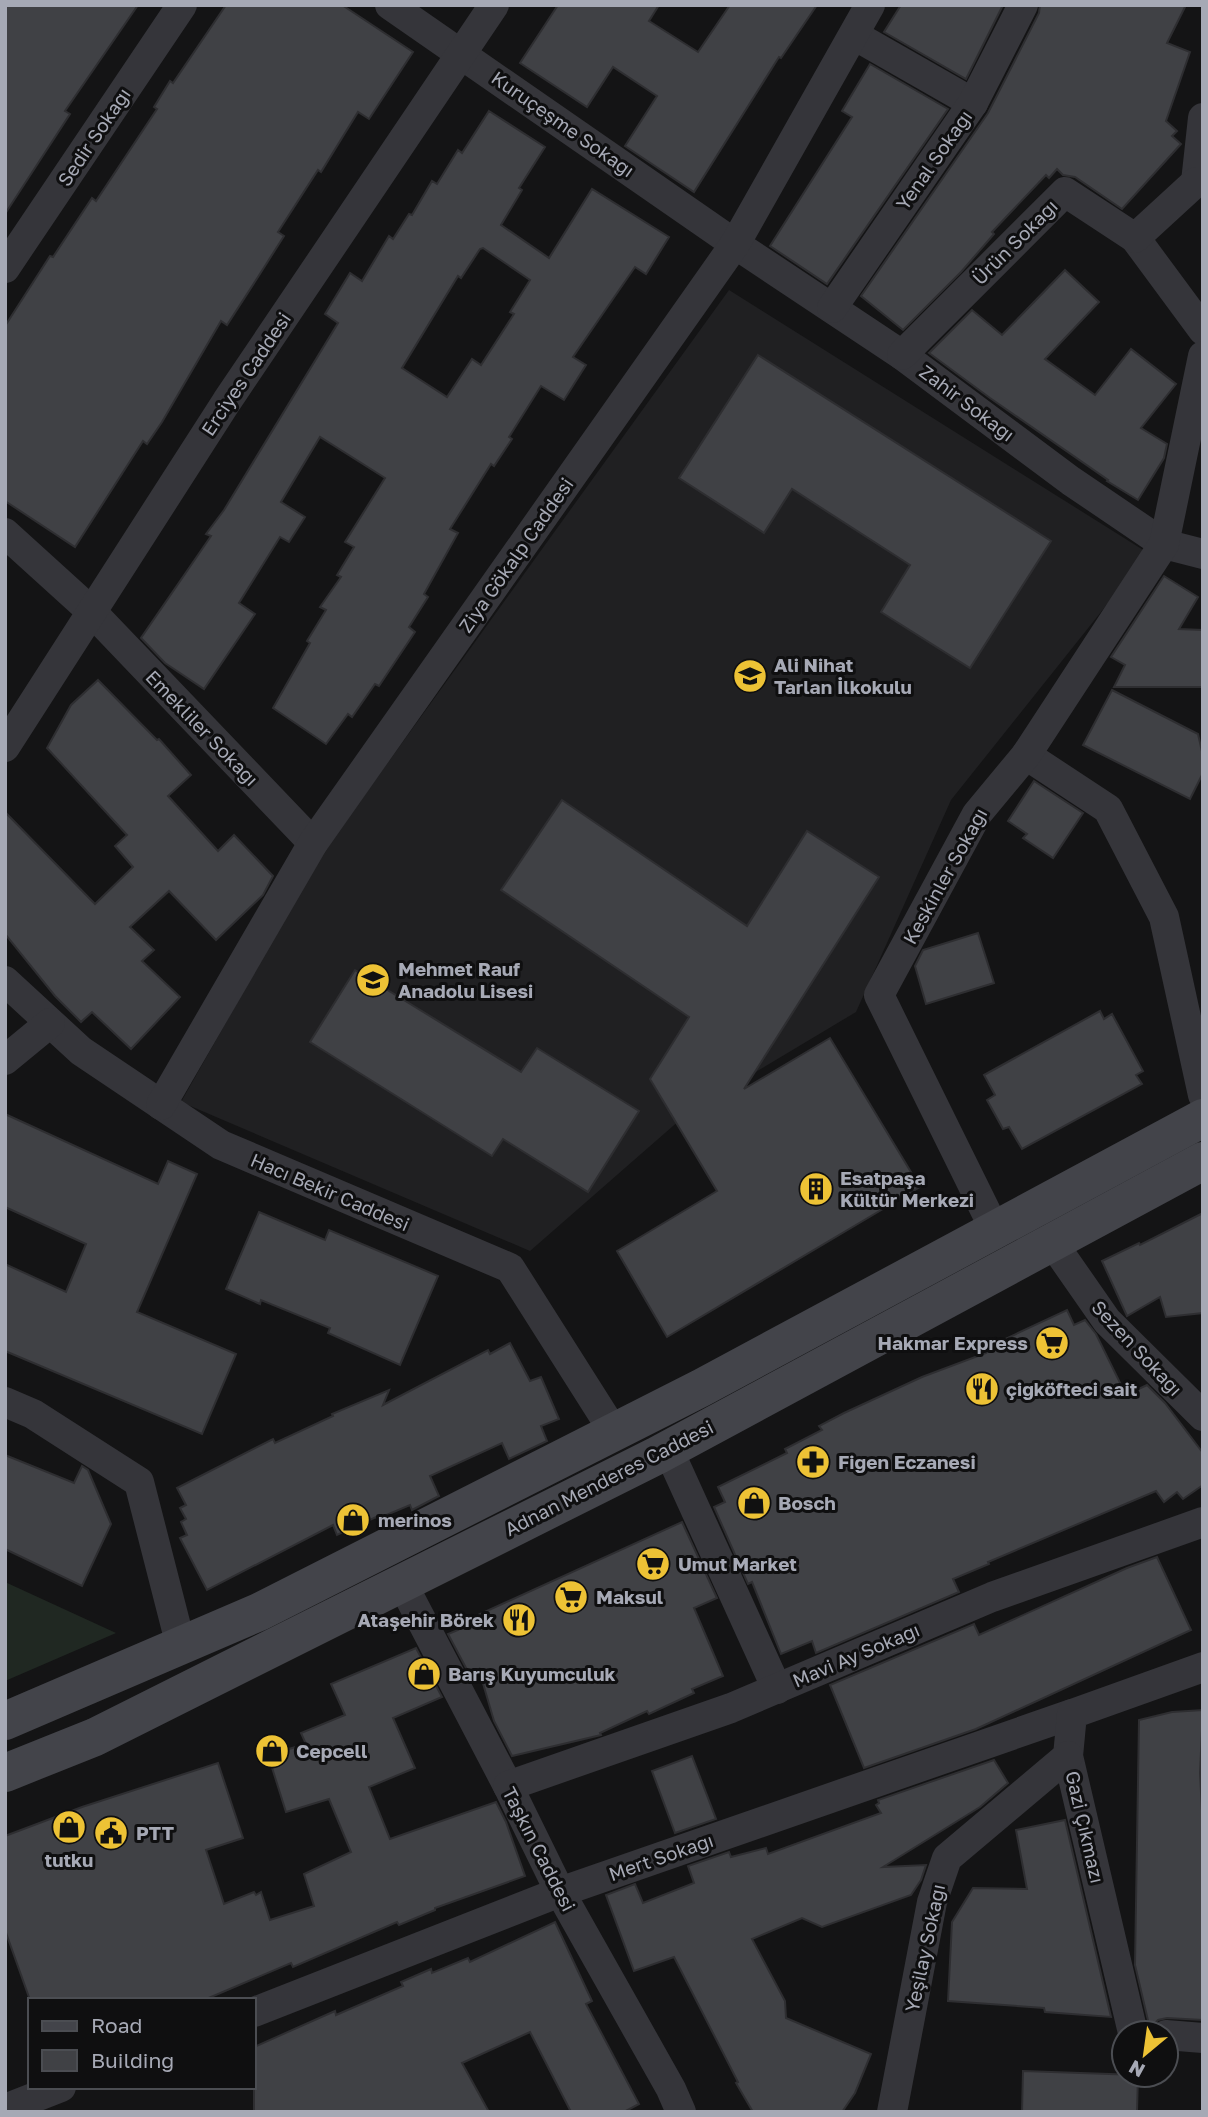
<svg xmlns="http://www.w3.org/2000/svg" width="1208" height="2117" font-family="'Golos Text',sans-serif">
<rect width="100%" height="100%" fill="#141415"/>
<polygon fill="#202022" points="729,290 1148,553 951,800 856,1012 689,1112 530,1251 181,1102 319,858"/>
<polygon fill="#202822" points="5,1582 116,1633 5,1681"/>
<g fill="#404145" stroke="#2e2e31" stroke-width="2" fill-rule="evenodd">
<polygon points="5,5 138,5 65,111 70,114 5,214"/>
<polygon points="226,5 342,5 413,52 369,119 358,112 321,172 318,170 278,232 284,236 258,277 227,325 221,321 162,422 147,444 143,441 75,547 5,501 5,326 50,256 53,257 92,198 96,201 157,109 154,107 170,81 173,83"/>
<polygon points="558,5 659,5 649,21 698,52 730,5 817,5 781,58 779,57 694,192 625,146 657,96 613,67 587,107 520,63"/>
<polygon points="901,5 1003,5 966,79 884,32"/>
<polygon points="1040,5 1186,5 1167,43 1190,52 1166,121 1177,131 1172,136 1181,144 1122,209 1075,177 1063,175 1057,169 1049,178 1046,175 992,232 994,234 961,272 903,330 861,296 988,113 1039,13"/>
<polygon points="870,64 948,109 827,284 770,246 852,117 842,111"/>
<path d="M489 111 545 147 519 188 522 190 501 225 549 258 592 189 669 237 646 274 635 267 573 357 586 365 564 400 541 386 509 437 512 439 494 466 491 464 450 529 458 533 424 594 428 597 409 627 415 632 379 686 375 684 352 717 348 714 326 744 273 708 310 643 307 641 326 610 320 607 341 577 337 575 354 547 345 542 385 478 320 437 281 502 305 517 289 542 280 537 239 603 255 614 204 689 165 663 141 638 211 536 206 534 224 510 338 323 325 314 350 273 362 281 389 236 393 239 409 214 412 215 432 181 437 184 458 150 462 153ZM483 248 530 280 510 312 514 314 481 365 472 359 447 397 402 368 458 276 461 278 480 249Z"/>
<polygon points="1065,270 1099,302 1045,359 1095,395 1131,349 1176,384 1141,428 1167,444 1164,458 1138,500 1107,481 1108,480 990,398 929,353 972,310 1002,335"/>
<polygon points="758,355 1051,541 970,668 881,612 910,565 792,489 764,533 679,478"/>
<polygon points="1164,576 1198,597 1179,629 1203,630 1203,687 1114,687 1125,665 1111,657"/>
<polygon points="98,680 157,740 159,739 191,775 168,796 218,851 234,835 273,876 263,895 216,940 169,891 130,927 154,950 142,961 180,997 131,1049 92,1012 81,1022 55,996 5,934 5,812 95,904 133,867 115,846 127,835 47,748 71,705"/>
<polygon points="1112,690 1198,734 1203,756 1203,773 1190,799 1083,745"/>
<polygon points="1034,781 1083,813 1053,858 1023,838 1027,834 1008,821"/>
<polygon points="562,800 747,926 807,831 879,877 744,1089 830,1038 920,1187 667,1337 617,1251 717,1191 650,1079 689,1017 501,890"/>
<polygon points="978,933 994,983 926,1004 915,966 923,950"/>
<polygon points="355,970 521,1072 537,1048 639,1111 588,1192 503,1139 492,1156 310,1042"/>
<polygon points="1100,1011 1104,1019 1112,1014 1143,1071 1136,1075 1142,1084 1022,1149 1009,1127 1003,1129 987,1100 995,1095 984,1075"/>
<polygon points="5,1114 158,1184 168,1161 197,1174 137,1312 236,1354 202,1434 5,1351 5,1264 66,1292 86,1244 5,1207"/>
<polygon points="259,1212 325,1240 329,1230 438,1276 400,1365 328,1333 330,1328 261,1300 260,1304 226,1289"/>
<polygon points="1203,1213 1203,1313 1166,1317 1160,1297 1127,1316 1102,1261 1139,1243 1140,1245"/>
<polygon points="1067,1310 1074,1325 1085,1320 1096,1334 1126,1395 1147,1385 1165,1403 1203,1453 1203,1485 1183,1499 1177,1492 1164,1502 1156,1491 988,1562 989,1564 953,1579 959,1592 816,1653 812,1641 781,1654 752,1582 748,1584 714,1507 725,1502 718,1487 787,1453 785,1449 822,1430 819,1426 844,1413 922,1377 986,1353 984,1349"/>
<polygon points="510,1343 530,1381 541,1377 559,1419 541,1426 547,1441 509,1459 502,1443 430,1476 439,1496 412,1510 410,1505 377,1519 376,1517 337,1535 333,1525 207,1590 180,1538 187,1535 181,1522 186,1519 180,1508 186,1505 177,1488 273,1439 275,1443 333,1416 332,1414 389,1390 383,1405 488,1350 490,1354"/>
<polygon points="5,1455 74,1483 82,1466 88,1470 111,1524 82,1586 5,1549"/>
<polygon points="682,1522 717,1598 694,1608 723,1676 692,1689 694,1693 649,1714 647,1711 600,1733 601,1735 512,1756 494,1721 482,1680 474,1683 448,1634 458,1630 456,1625"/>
<polygon points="1157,1557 1191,1630 976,1729 864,1768 830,1685 974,1624 979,1635 1127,1568"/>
<polygon points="416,1648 442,1697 393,1718 415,1768 369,1787 390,1839 496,1802 506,1822 525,1876 435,1908 435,1910 399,1925 397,1922 293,1967 291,1963 204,2000 30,2000 5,1930 5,1836 82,1807 218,1763 243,1838 206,1850 224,1904 254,1892 256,1895 261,1892 270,1920 314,1906 304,1874 351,1852 329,1799 286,1812 268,1755 306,1744 301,1733 345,1715 331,1684"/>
<polygon points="1203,1710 1200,1773 1203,1829 1203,2020 1167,2018 1158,2020 1150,2029 1135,1965 1139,1720 1172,1712"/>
<polygon points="692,1756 716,1819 675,1833 652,1771"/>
<polygon points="994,1760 1008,1783 980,1807 883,1867 926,1865 921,1880 911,1895 822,1927 802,1918 752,1939 785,2001 786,2018 871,2054 855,2093 842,2112 753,2112 736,2083 738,2082 674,1957 634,1971 606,1895 635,1884 643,1903 694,1883 688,1866 729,1852 731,1857 766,1848 768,1854 881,1813 876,1805 879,1803 878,1800"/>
<polygon points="1065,1820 1111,2017 1045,2012 1044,2008 948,2001 952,1922 973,1888 1027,1889 1016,1830"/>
<polygon points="555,1922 592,2001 586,2004 639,2104 624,2112 571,2112 530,2032 462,2063 489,2112 254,2112 254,2047 335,2011 336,2015 403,1986 401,1982 431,1969 432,1973 468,1958 470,1962"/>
<polygon points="1023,2071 1138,2075 1137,2112 1022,2112"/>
</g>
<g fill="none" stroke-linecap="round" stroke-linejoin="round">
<g stroke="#35353a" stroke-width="30">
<polyline points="390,5 735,244 902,355 1071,481 1164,544 1203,554"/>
<polyline points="854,35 973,103"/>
<polyline points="1196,182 1203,118"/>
<polyline points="1135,238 1203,330"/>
<polyline points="5,268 182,5"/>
<polyline points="832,308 973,103 1023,5"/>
<polyline points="902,355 1065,192 1135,238 1196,182 1203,182"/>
<polyline points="5,533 92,612 313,843"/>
<polyline points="5,747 227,401 494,5"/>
<polyline points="1026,755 1108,809 1164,917 1203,1095"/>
<polyline points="5,981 81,1051 221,1145 510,1268 614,1432"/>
<polyline points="5,1060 50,1023"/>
<polyline points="161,1105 313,843 735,244 870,5"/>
<polyline points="995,1230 879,995 977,814 1026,755 1164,544 1203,356"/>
<polyline points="1052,1242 1107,1321 1203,1416"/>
<polyline points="5,1402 33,1414 139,1482 181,1646"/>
<polyline points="668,1449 777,1689"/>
<polyline points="402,1583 508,1786 560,1892 671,2089 681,2112"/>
<polyline points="508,1786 731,1708 992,1597 1203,1522"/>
<polyline points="254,2012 560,1892 1072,1714"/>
<polyline points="1133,2033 1068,1756 1072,1714 1203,1667"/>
<polyline points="1166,2035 1203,2038"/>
<polyline points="5,2109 61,2087"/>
<polyline points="892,2112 932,1902 947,1858 1068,1756"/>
</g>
<g stroke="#43444a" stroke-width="38">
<polyline points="5,1721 259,1612 701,1388 1203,1118"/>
<polyline points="5,1773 95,1737 658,1455 1203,1161"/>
</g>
</g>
<defs>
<g id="school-disc" transform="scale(1.75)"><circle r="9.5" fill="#edc235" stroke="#0f0f10"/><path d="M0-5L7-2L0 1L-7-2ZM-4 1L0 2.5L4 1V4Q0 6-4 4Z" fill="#111"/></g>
<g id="building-disc" transform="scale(1.75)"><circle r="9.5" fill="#edc235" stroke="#0f0f10"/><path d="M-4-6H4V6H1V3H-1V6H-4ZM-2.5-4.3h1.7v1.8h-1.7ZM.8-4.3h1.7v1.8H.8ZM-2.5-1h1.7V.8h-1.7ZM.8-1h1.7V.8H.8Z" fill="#111"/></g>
<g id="supermarket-disc" transform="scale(1.75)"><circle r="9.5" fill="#edc235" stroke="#0f0f10"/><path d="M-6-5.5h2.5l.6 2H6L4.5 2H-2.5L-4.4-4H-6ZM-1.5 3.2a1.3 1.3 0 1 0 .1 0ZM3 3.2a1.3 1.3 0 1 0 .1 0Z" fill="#111"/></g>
<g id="restaurant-disc" transform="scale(1.75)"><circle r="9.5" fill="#edc235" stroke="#0f0f10"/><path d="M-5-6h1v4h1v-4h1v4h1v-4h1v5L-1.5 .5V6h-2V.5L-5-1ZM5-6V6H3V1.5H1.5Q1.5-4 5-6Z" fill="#111"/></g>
<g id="pharmacy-disc" transform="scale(1.75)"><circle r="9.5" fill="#edc235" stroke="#0f0f10"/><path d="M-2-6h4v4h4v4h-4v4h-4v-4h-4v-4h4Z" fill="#111"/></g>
<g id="shop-disc" transform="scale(1.75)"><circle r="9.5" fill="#edc235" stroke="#0f0f10"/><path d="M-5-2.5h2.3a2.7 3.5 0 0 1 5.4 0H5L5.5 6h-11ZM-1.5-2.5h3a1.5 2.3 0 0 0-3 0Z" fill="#111"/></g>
<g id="civic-disc" transform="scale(1.75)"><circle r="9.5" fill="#edc235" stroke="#0f0f10"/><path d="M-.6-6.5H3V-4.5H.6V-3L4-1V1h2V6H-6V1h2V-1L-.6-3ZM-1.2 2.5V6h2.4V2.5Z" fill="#111"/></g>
</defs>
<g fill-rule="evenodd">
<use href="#school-disc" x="750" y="676"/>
<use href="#school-disc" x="373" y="980"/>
<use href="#building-disc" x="816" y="1189"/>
<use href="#supermarket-disc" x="1052" y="1343"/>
<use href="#restaurant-disc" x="982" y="1389"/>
<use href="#pharmacy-disc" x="813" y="1462"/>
<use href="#shop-disc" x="754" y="1503"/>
<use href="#shop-disc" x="353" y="1520"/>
<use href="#supermarket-disc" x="653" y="1564"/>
<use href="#supermarket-disc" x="571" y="1597"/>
<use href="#restaurant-disc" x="519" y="1620"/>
<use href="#shop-disc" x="424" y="1674"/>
<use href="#shop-disc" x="272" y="1751"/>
<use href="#shop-disc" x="69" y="1827"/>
<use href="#civic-disc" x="111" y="1833"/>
</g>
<g text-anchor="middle" stroke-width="6" stroke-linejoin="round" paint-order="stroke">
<g font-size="19" fill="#a6a9b5" stroke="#0f0f10">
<text transform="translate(563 124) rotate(35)" y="7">Kuruçeşme Sokağı</text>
<text transform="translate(94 137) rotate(-56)" y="7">Sedir Sokağı</text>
<text transform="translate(934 160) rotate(-55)" y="7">Yenal Sokağı</text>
<text transform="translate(1015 242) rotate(-45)" y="7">Ürün Sokağı</text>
<text transform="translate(246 374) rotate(-56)" y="7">Erciyes Caddesi</text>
<text transform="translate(967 403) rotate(37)" y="7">Zahir Sokağı</text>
<text transform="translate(516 555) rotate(-55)" y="7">Ziya Gökalp Caddesi</text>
<text transform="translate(202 728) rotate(46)" y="7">Emekliler Sokağı</text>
<text transform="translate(945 876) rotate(-61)" y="7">Keskinler Sokağı</text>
<text transform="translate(330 1192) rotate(23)" y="7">Hacı Bekir Caddesi</text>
<text transform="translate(1137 1348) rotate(47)" y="7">Sezen Sokağı</text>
<text transform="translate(609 1478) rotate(-27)" y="7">Adnan Menderes Caddesi</text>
<text transform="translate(856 1655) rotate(-23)" y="7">Mavi Ay Sokağı</text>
<text transform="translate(1085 1827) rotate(77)" y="7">Gazi Çıkmazı</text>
<text transform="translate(539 1849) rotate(63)" y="7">Taşkın Caddesi</text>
<text transform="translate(661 1857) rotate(-19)" y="7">Mert Sokağı</text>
<text transform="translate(925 1948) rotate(-78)" y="7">Yeşilay Sokağı</text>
</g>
<g font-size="19" font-weight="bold" fill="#a6a9b5" stroke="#0f0f10" text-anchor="start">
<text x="774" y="672">Ali Nihat<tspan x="774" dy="22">Tarlan İlkokulu</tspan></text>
<text x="398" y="976">Mehmet Rauf<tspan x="398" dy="22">Anadolu Lisesi</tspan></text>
<text x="840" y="1185">Esatpaşa<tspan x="840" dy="22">Kültür Merkezi</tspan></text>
<text x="1028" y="1350" text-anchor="end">Hakmar Express</text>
<text x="1006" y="1396">çiğköfteci sait</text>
<text x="838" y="1469">Figen Eczanesi</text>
<text x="778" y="1510">Bosch</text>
<text x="378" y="1527">merinos</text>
<text x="678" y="1571">Umut Market</text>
<text x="596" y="1604">Maksul</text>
<text x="494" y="1627" text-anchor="end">Ataşehir Börek</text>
<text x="448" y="1681">Barış Kuyumculuk</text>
<text x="296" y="1758">Cepcell</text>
<text x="136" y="1840">PTT</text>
<text x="69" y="1867" text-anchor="middle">tutku</text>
</g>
</g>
<rect width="1208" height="2117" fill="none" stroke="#a6a9b5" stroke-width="14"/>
<rect x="28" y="1998" width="228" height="91" fill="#0f0f10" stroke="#4b4d52" stroke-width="2"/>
<rect x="42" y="2021" width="35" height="10" fill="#43444a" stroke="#4b4d52" stroke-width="2"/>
<text x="91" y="2033" font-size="21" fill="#a6a9b5">Road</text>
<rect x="42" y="2050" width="35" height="21" fill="#404145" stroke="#4b4d52" stroke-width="2"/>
<text x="91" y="2068" font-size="21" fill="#a6a9b5">Building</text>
<g transform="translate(1145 2054) rotate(209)"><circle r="33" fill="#0f0f10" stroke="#4b4d52" stroke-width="2"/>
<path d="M0-5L12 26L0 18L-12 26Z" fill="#edc235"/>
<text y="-10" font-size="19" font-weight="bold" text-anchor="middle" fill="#a6a9b5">N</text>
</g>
</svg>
